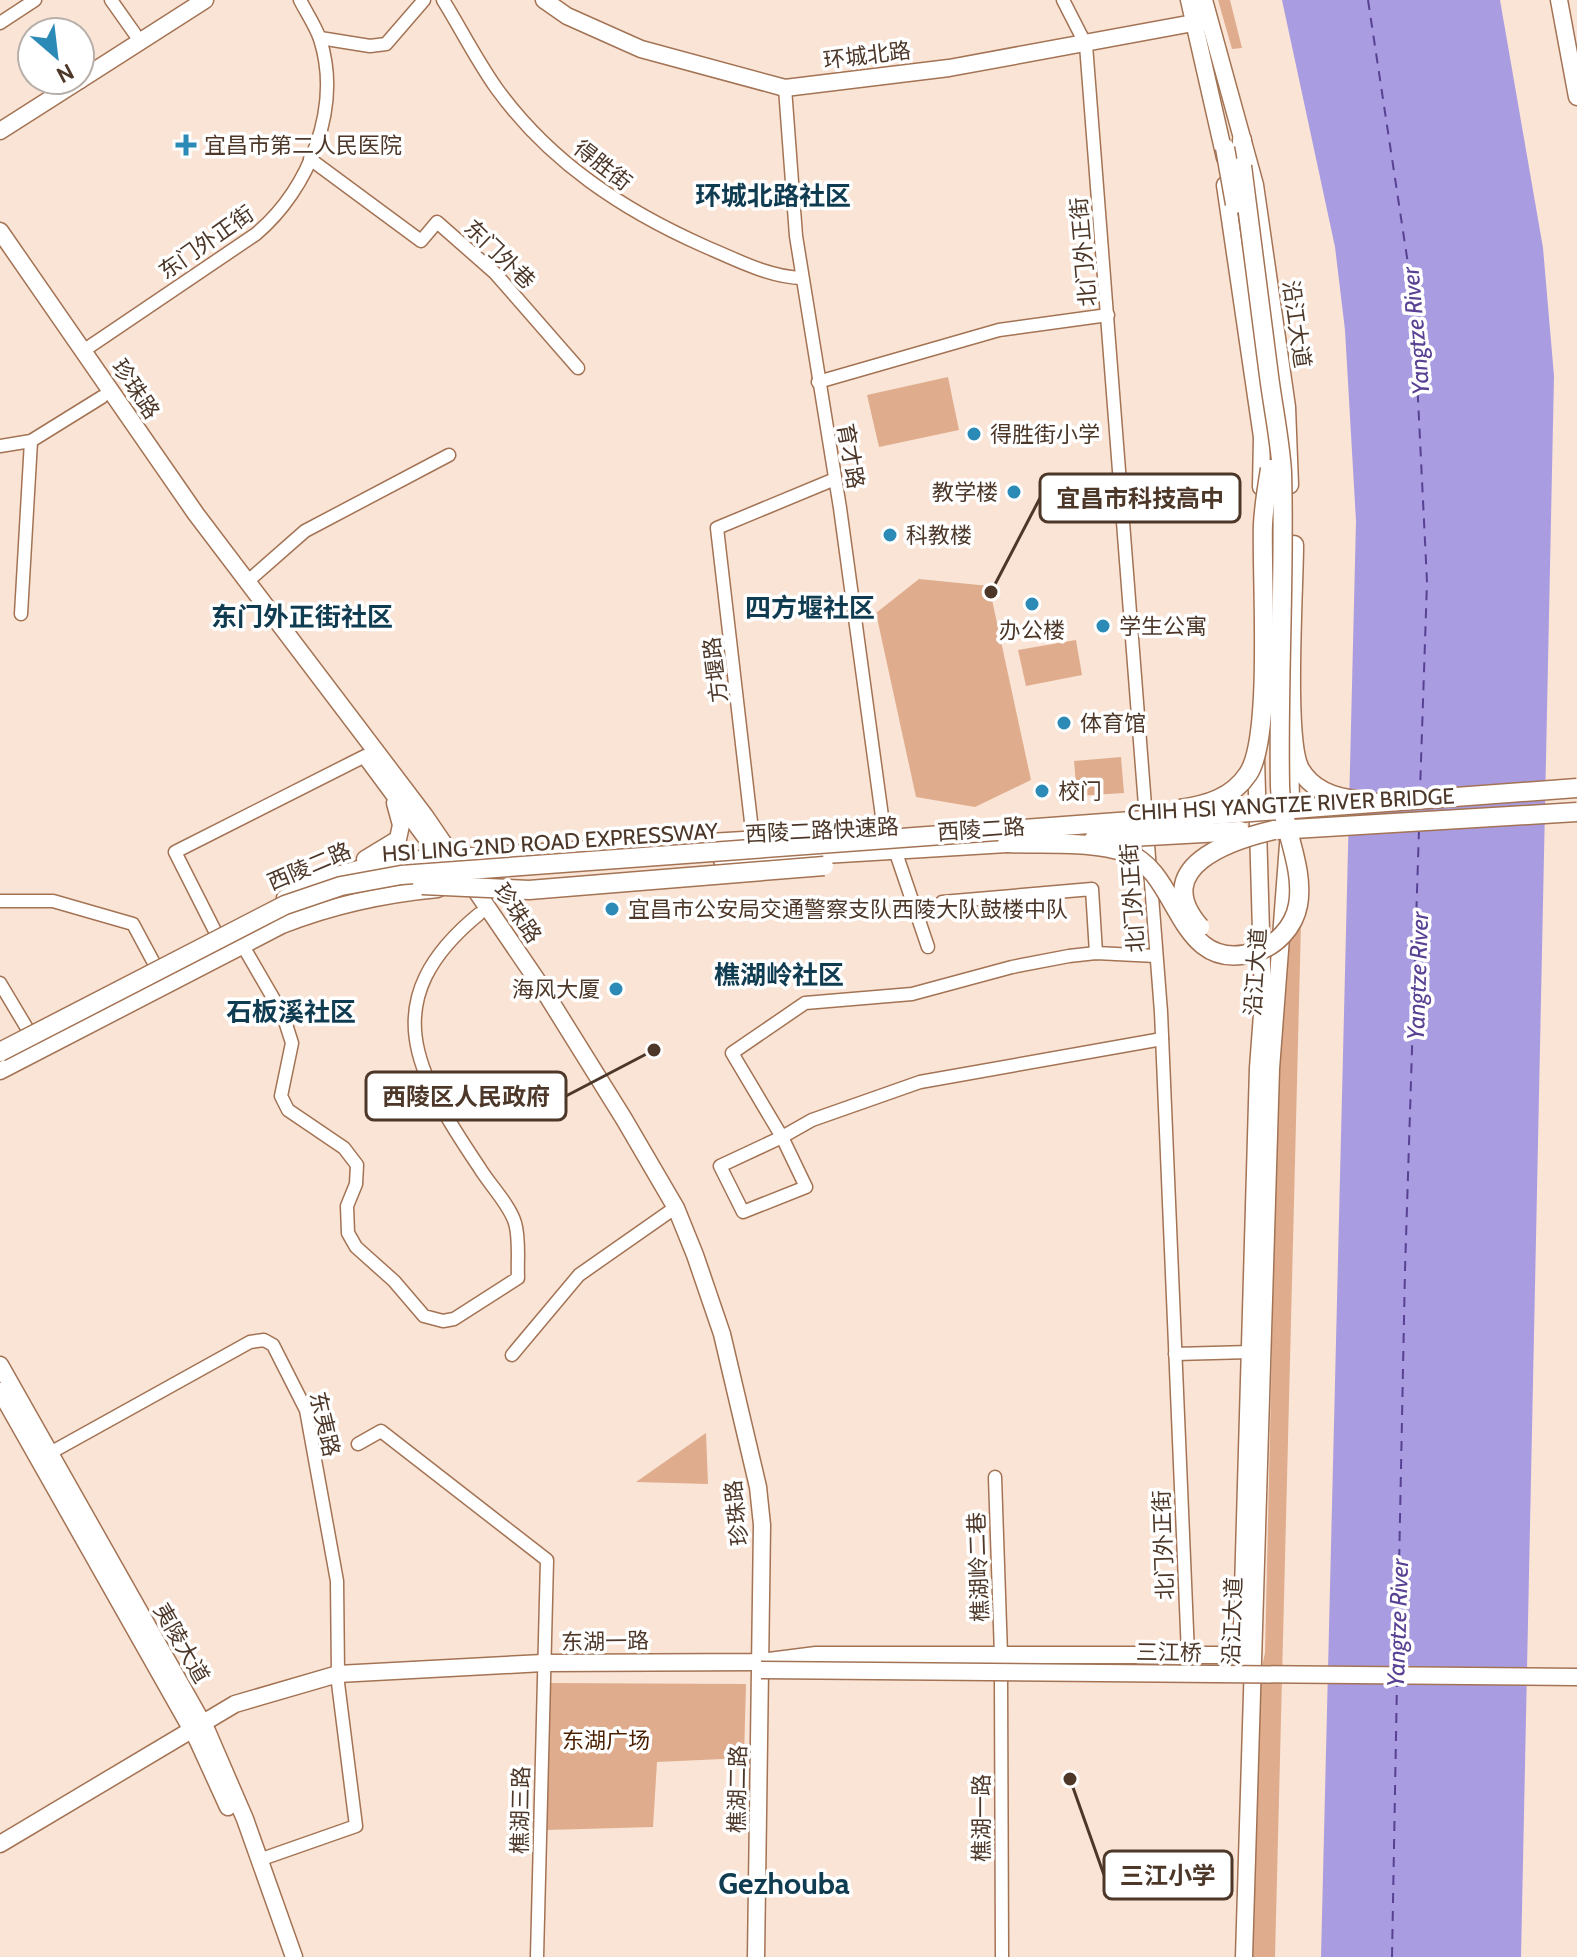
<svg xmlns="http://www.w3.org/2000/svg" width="1577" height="1957" font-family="Cabin,'Noto Sans SC',sans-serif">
<rect width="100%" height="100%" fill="#fae4d6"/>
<g fill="#dfad8d">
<polygon points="1218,0 1230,0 1242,48 1232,49"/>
<polygon points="948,377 959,430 879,447 867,395"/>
<polygon points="919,579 989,586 1031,780 975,807 916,797 876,613"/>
<polygon points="1076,640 1082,675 1026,686 1018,650"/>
<polygon points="1121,757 1124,793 1077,796 1074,761"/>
<polygon points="1301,923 1275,1957 1247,1957 1255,1697 1265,1653 1281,947"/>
<polygon points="706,1433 708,1484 636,1482"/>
<polygon points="550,1683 746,1684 744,1758 657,1762 653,1827 547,1830"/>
</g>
<polygon fill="#aa9ce1" points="1282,0 1500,0 1543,248 1554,376 1521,1957 1321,1957 1356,521 1345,330 1335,247"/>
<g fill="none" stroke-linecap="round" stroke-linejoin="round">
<g stroke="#584193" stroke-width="2" stroke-dasharray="10 8" stroke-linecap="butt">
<polyline points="1368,0 1413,297 1427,582 1420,791"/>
<polyline points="1397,1667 1405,1270 1419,829"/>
<polyline points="1392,1957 1397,1681"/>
</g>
<g stroke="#a37354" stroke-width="15">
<g id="minor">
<polyline points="111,0 135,34"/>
<path d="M443 0C461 29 477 61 497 89 550 162 623 210 704 246 735 259 768 277 802 278"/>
<polyline points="1063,0 1086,45 1161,1012 1188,1654"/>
<polyline points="0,23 35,0"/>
<polyline points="320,38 370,46 386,44 424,0"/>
<polyline points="785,88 796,236 840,508 884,831"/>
<polyline points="310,159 421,241 437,222 495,273 578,368"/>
<path d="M83 351 256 234C309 189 342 108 320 39 315 25 306 12 300 0"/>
<polyline points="818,382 999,330 1108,315"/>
<polyline points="0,446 31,441 102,397"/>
<polyline points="248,581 305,531 449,455"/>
<polyline points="21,614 31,441"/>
<polyline points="753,839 717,528 835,479"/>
<polyline points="897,856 928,947"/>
<polyline points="0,901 53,901 133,924 155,965"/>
<polyline points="942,902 1092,889 1096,953"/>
<polyline points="216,933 175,852 365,756"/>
<path d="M243 946 283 1015 292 1043 281 1096 288 1110 344 1148 357 1165 356 1184 347 1206 348 1233 356 1247 394 1281 424 1316 443 1321 454 1319 518 1278C517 1262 520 1239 515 1223 510 1205 489 1184 479 1167 415 1072 374 1000 479 914"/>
<polyline points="1156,956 1096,953 1069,956 1012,967 912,994 805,1003 732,1053 782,1137 812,1120 920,1082 1162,1039"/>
<polyline points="0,983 28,1030"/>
<polygon points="782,1137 806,1187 743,1212 720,1166"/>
<polyline points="1175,1354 1250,1352"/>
<polyline points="512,1355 579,1275 669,1212"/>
<polyline points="358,1444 381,1431 547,1560 537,1957"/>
<polyline points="50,1453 250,1342 264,1340 273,1345 306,1410 337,1581 338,1674"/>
<polyline points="995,1477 1001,1655"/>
<polyline points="1001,1678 1002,1957"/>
<polyline points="259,1860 356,1826 338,1683"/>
</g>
</g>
<g stroke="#a37354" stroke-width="19">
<g id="major">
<polyline points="544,0 567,16 641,49 785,88 949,68 1204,21"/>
<polyline points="1189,0 1225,158"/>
<polyline points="1204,0 1255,185 1287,407 1290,485"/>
<polyline points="1559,0 1577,97"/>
<polyline points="80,80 205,0"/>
<polyline points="0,131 80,80"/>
<polyline points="1225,185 1262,437 1261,487"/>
<polyline points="0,231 196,514 425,816 543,989 624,1119 676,1208 695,1255 722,1334 758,1487 762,1525 756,1957"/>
<polyline points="367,758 441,858"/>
<polyline points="365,859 398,839 401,825 395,803"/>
<polyline points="285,898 323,879 387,861 830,835"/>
<path d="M0 1071 282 925C333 905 384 894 438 889"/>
<polyline points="0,1365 207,1731 245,1819 294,1957"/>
<polyline points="0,1391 197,1739 228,1807"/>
<polyline points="1241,1659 1258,1068 1263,1001 1256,758"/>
<polyline points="0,1844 235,1704 338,1674 543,1663 761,1662 816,1655 1251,1655"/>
<polyline points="1244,1957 1271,1069 1291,805 1290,748"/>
</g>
</g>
<g stroke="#a37354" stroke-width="21">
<g id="highway">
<polyline points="1242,166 1242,140"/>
<path d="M1294 545C1294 588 1284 740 1300 769 1312 790 1335 798 1358 800"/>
<polyline points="723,860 1007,843"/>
</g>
</g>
<use href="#minor" stroke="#fff" stroke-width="12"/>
<use href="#major" stroke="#fff" stroke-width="16"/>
<use href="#highway" stroke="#fff" stroke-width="18"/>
<g stroke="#a37354" stroke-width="19" stroke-linecap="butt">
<polyline id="major-bridge" points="761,1670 1577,1677"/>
</g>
<g stroke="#a37354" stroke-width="21" stroke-linecap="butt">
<g id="highway-bridge">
<polyline points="1225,148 1235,204"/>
<path d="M1180 809C1207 805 1232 798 1248 774 1273 738 1261 575 1263 524 1264 505 1267 487 1270 469"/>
<polyline points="1277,830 1577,812"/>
<polyline points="1094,839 1240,831"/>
<path d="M1007 843C1044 845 1092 840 1127 853 1181 873 1177 976 1255 952 1276 946 1294 927 1298 905 1305 866 1281 826 1280 786 1278 681 1285 576 1282 472 1280 440 1273 407 1269 376 1260 306 1251 236 1242 166"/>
<polyline points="422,885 529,890 824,866"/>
<path d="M1200 927C1148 867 1231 840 1274 830"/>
<polyline points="0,1052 285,905 341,886 401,875 1577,788"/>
</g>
</g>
<use href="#major-bridge" stroke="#fff" stroke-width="16"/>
<use href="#highway-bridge" stroke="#fff" stroke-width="18"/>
</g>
<g fill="#2c8ab6" stroke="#fff" stroke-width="3">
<path d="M182 133h8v8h8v8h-8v8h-8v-8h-8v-8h8z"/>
<circle cx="974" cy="434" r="8"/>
<circle cx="1014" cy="492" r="8"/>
<circle cx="890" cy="535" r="8"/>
<circle cx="1032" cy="604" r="8"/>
<circle cx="1103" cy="626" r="8"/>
<circle cx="1064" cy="723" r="8"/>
<circle cx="1042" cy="791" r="8"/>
<circle cx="612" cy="909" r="8"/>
<circle cx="616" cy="989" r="8"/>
</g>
<g text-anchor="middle" stroke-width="7" stroke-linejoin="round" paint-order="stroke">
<g font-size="22" fill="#4c3729" stroke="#fff">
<text transform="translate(867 55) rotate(-7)" y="8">环城北路</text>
<text transform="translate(603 165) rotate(38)" y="8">得胜街</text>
<text transform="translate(206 242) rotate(-35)" y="8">东门外正街</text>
<text transform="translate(1083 252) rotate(-95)" y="8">北门外正街</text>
<text transform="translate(500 254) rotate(44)" y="8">东门外巷</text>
<text transform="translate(1297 324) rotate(82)" y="8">沿江大道</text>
<text transform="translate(136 389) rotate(56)" y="8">珍珠路</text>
<text transform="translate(851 456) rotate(80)" y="8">育才路</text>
<text transform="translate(715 670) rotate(-97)" y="8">方堰路</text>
<text transform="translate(1291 804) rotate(-3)" y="8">CHIH HSI YANGTZE RIVER BRIDGE</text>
<text transform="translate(981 829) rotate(-4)" y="8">西陵二路</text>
<text transform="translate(822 830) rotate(-3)" y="8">西陵二路快速路</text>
<text transform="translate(550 842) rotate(-4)" y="8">HSI LING 2ND ROAD EXPRESSWAY</text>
<text transform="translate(309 866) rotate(-23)" y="8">西陵二路</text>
<text transform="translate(1132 898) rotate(-94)" y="8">北门外正街</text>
<text transform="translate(518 913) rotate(56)" y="8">珍珠路</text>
<text transform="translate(1255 972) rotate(-86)" y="8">沿江大道</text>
<text transform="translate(325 1424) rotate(77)" y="8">东夷路</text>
<text transform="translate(736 1513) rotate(-96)" y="8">珍珠路</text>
<text transform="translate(1163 1545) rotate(-92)" y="8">北门外正街</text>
<text transform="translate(978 1567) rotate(-92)" y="8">樵湖岭二巷</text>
<text transform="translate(1232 1621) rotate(-88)" y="8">沿江大道</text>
<text transform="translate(605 1641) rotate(-1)" y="8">东湖一路</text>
<text transform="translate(182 1643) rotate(60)" y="8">夷陵大道</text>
<text transform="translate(1169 1652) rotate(1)" y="8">三江桥</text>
<text transform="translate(737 1789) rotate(-89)" y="8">樵湖二路</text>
<text transform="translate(520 1810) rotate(-89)" y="8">樵湖三路</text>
<text transform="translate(981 1818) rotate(-90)" y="8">樵湖一路</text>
</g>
<g font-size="22" fill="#4c3729" stroke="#fff" text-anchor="start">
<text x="204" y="153">宜昌市第二人民医院</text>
<text x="990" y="442">得胜街小学</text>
<text x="998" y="500" text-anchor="end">教学楼</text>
<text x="906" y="543">科教楼</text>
<text x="1119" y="634">学生公寓</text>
<text x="1032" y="638" text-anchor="middle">办公楼</text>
<text x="1080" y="731">体育馆</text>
<text x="1058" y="799">校门</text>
<text x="628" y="917">宜昌市公安局交通警察支队西陵大队鼓楼中队</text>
<text x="600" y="997" text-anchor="end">海风大厦</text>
</g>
<g font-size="22" fill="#4a1f00" stroke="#fff">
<text x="606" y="1748">东湖广场</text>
</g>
<g font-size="24" font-style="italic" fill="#584193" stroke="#fff">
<text transform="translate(1416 331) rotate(-95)" y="8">Yangtze River</text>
<text transform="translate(1418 976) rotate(-88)" y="8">Yangtze River</text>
<text transform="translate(1398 1623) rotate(-88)" y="8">Yangtze River</text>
</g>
<g font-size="26" font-weight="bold" fill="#103c52" stroke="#fff">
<text x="773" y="205">环城北路社区</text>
<text x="810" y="617">四方堰社区</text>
<text x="302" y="626">东门外正街社区</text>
<text x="779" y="984">樵湖岭社区</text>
<text x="291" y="1021">石板溪社区</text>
</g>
<g font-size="30" font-weight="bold" fill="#103c52" stroke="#fff">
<text x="784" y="1894">Gezhouba</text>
</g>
</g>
<path fill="none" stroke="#4c3729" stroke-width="3" d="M991 592L1040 498M654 1050L566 1096M1070 1779L1104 1875"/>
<g fill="#4c3729" stroke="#fff" stroke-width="3">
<circle cx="991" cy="592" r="8"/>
<circle cx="654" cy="1050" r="8"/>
<circle cx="1070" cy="1779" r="8"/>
</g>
<g fill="#fff" stroke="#4c3729" stroke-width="3">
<rect x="1040" y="474" width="200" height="48" rx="8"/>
<rect x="366" y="1072" width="200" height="48" rx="8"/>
<rect x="1104" y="1851" width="128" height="48" rx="8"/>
</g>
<g font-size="24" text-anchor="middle" font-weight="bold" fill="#4c3729">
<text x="1140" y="507">宜昌市科技高中</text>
<text x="466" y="1105">西陵区人民政府</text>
<text x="1168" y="1884">三江小学</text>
</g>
<g transform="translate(56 56) rotate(152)"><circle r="38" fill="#ffffff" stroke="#b7afa9" stroke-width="2"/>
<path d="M0-6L14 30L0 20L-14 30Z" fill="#2c8ab6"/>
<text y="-12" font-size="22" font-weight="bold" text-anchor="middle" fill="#4c3729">N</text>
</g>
</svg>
